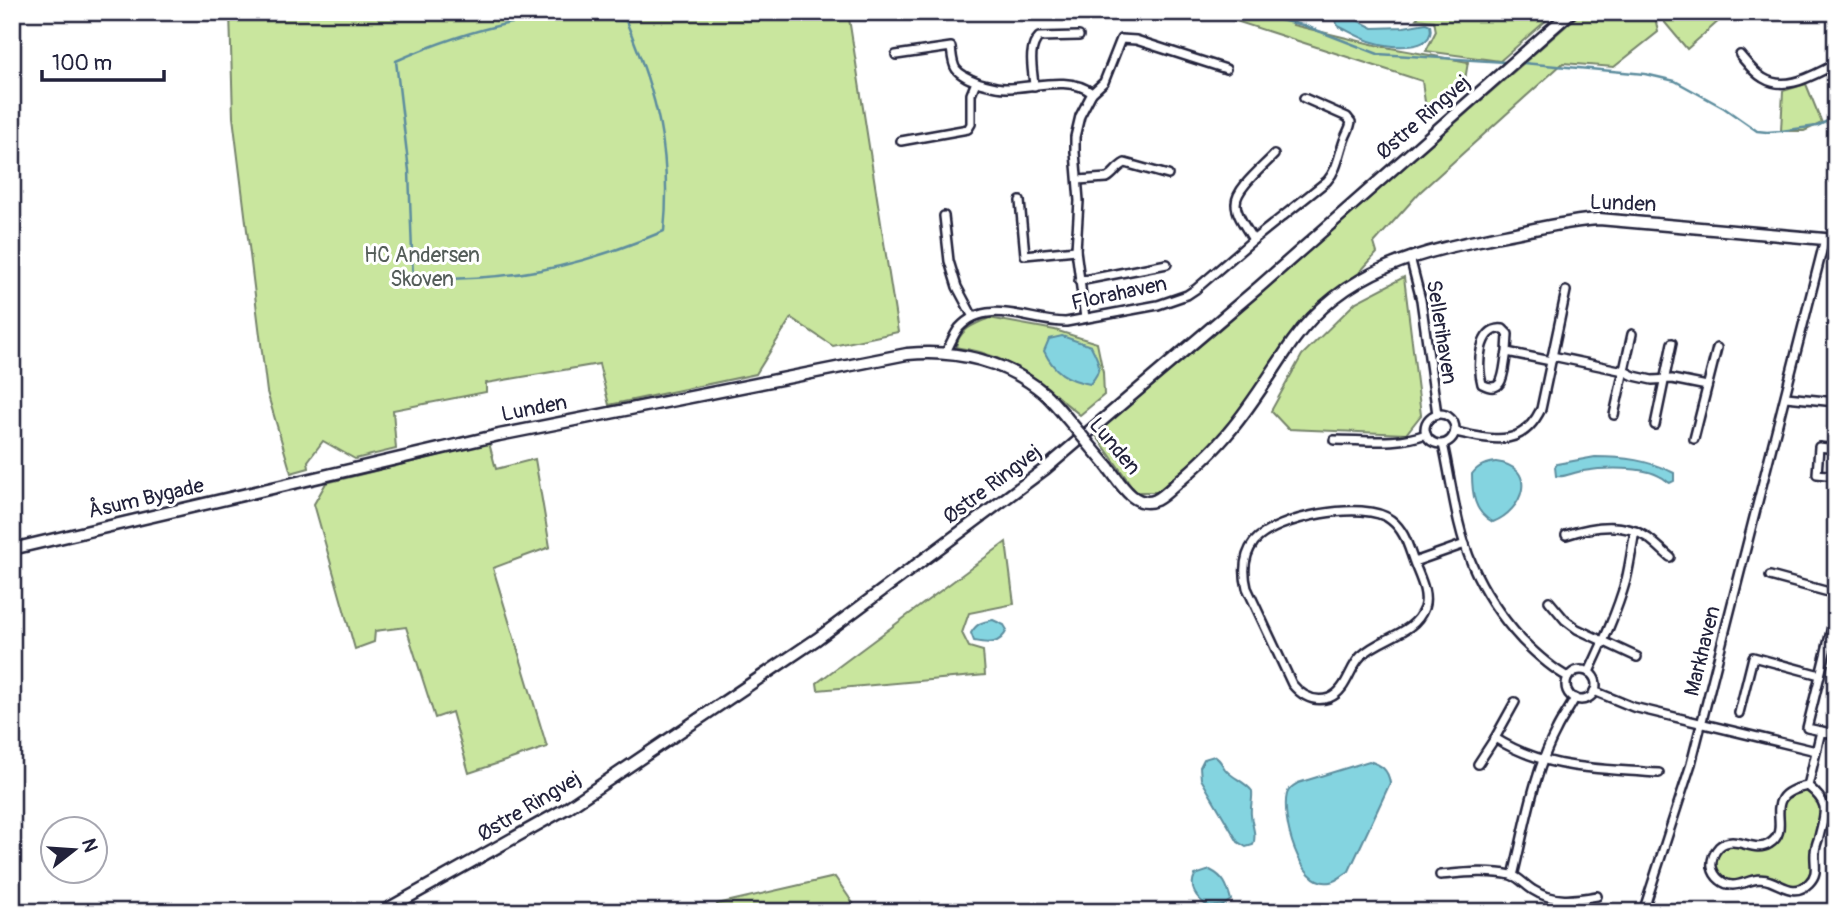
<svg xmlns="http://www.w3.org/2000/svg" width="1848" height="924" font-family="Pangolin,sans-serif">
<rect width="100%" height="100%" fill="#fff"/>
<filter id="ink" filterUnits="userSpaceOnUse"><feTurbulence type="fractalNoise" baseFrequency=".0143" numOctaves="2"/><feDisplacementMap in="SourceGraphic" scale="14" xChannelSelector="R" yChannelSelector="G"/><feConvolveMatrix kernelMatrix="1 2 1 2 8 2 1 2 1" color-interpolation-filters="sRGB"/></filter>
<g filter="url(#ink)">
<g fill="#c9e69e" stroke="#76846c" stroke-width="2">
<polygon points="230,12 848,12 898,332 833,346 791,318 756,374 609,405 599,364 486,383 486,392 393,410 396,449 355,459 323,441 308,461 309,468 291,473 267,392 233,117"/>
<polygon points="1208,12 1298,12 1293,25 1380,46 1468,62 1464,86 1427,116 1422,81"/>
<polygon points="1422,12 1556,12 1500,61 1426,51 1436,31 1434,21 1416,19"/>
<polygon points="1582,12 1654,12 1658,32 1614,67 1563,63 1420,192 1374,243 1377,253 1359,273 1324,299 1297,328 1225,433 1157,492 1136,492 1095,434 1219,330"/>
<polygon points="1656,12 1729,12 1687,49"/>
<polygon points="1806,84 1822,123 1804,131 1781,131 1783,91"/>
<polygon points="1404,277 1421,415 1406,434 1288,429 1271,411 1302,355 1356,302"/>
<path d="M989 318 1055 330 1097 343 1103 372 1104 395 1080 415C1050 391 1020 364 983 353 974 350 964 349 956 347 959 329 974 325 989 318Z"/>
<polygon points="489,443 496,469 535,459 550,547 493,568 547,747 469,773 452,712 435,718 406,627 375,631 374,642 355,649 314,504 326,483"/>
<polygon points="1006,542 1014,604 969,613 962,633 969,647 983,651 985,675 818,690 817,683 822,679"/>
<path d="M1803 791C1833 798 1816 826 1812 846 1809 859 1816 872 1804 882 1790 894 1779 878 1764 875 1746 873 1723 898 1715 865 1720 827 1752 861 1773 846 1793 831 1773 808 1788 796 1791 793 1798 792 1803 791Z"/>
<polygon points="835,877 859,912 718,912 717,904"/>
</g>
<g fill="#84d4e0" stroke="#5d8d9e" stroke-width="2">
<path d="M1343 17 1353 18 1373 28 1404 27 1426 23 1430 25C1437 53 1388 47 1373 42 1361 39 1349 31 1338 26L1336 22 1338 19Z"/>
<path d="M1062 336 1091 346C1100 363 1103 369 1090 384 1067 380 1054 372 1044 351L1049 339Z"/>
<path d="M1595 457C1623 457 1649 460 1674 473V481L1670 483C1666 481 1664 478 1661 477 1644 466 1602 468 1583 471 1573 472 1565 478 1556 476L1555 467 1557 464Z"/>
<path d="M1496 462C1539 467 1523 511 1493 522 1474 513 1472 493 1472 474 1479 465 1485 464 1496 462Z"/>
<path d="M993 620 1004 625 1007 630C1000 645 988 644 974 641L971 633C977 623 982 622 993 620Z"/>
<path d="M1214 756C1220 759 1221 763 1225 769 1232 778 1244 781 1252 791 1253 799 1250 807 1251 815 1252 827 1257 834 1253 845L1246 847 1238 842 1201 779 1200 767 1204 759Z"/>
<path d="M1369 761C1381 765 1388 769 1390 783L1349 871C1343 875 1337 881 1330 882 1299 888 1281 817 1287 794 1289 788 1293 786 1298 783Z"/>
<path d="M1210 870C1224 877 1227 885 1231 900L1224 905 1209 907C1197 899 1188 889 1195 875Z"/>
</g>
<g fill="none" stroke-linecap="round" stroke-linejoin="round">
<g stroke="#5d8d9e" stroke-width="2.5">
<polyline points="1243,12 1303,25 1378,54 1505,62"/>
<path d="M573 17 626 21C657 95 672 151 664 231 576 269 508 281 413 279L409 171 396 61C432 45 468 32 506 24 528 20 551 19 573 17Z"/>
<polyline points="1523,63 1645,74 1675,81 1724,108 1757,131 1767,132 1781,131 1817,126 1836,117"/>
</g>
<g stroke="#22223b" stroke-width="12">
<g id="street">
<path d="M896 55 951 47C952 54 952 63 956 69 961 76 972 80 980 83 988 85 997 88 1006 88 1033 88 1069 75 1092 93"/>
<path d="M1740 55C1747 63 1754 73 1763 78 1787 93 1814 74 1836 64"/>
<path d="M1034 86C1033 70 1027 49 1039 37L1079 36"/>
<polyline points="901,141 968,129 971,124 971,94 976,82"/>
<path d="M1078 180 1107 178C1114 174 1117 167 1125 163L1168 175"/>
<polyline points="1020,201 1025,255 1076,250"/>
<polyline points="944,216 949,261 957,287 973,317"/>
<path d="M1253 240C1248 230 1236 216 1236 204 1235 189 1264 166 1274 155"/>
<polyline points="1410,257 1421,300 1437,414"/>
<polyline points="1079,281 1167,264"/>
<polyline points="1085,318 1076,250 1079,201 1075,152 1075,137 1080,116 1092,93 1104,82 1121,39 1136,40 1226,69"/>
<path d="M946 352C950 345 954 334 959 328 987 296 1032 323 1066 322L1158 305 1187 295 1196 289 1253 240 1327 181C1338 169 1339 153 1345 138 1347 132 1350 129 1351 122L1347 117 1304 98"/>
<path d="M1507 352C1503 367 1506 397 1482 384 1477 367 1478 326 1503 329L1508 334 1507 352 1551 361"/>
<polyline points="1552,356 1624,371 1634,376 1652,380 1672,379 1707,386"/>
<polyline points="1786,397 1836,402"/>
<circle cx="1440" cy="429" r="15"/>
<polyline points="1614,415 1632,334"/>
<polyline points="1655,425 1672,343"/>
<path d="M1455 432C1491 439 1521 450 1541 409L1566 291"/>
<polyline points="1694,439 1717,348"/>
<path d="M1334 440C1365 440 1397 445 1426 434"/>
<path d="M1443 444C1452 484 1456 527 1472 564 1484 592 1502 618 1522 640 1536 654 1551 668 1568 677"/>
<polyline points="1836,449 1819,447 1817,474 1836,476"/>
<path d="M1566 535C1592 526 1624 521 1648 538 1656 544 1663 551 1670 557"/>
<path d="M1414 562C1419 576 1429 593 1424 608 1414 635 1382 636 1361 656 1349 668 1347 691 1329 698 1313 703 1301 695 1292 684L1247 588C1243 572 1244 555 1254 542 1275 517 1365 499 1391 520 1405 531 1408 546 1414 562L1465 544"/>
<polyline points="1770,576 1836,594"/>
<polyline points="1549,601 1565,620 1577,629 1637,657"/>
<circle cx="1581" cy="685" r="15"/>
<path d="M1589 672C1603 642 1617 612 1626 580 1630 564 1632 547 1635 531"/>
<polyline points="1594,691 1633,707 1816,751"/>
<polyline points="1739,713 1753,657 1820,675"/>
<polyline points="1821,731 1807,728 1836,611"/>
<path d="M1495 738C1547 771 1599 768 1659 773"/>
<polyline points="1478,764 1495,738 1515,702"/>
<path d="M1808 786C1755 795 1796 828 1769 844 1753 854 1735 833 1719 847 1714 852 1711 860 1712 867 1713 872 1715 876 1720 880 1736 894 1752 873 1770 881 1784 886 1795 897 1809 883 1819 873 1814 865 1815 853 1815 848 1817 842 1819 837 1825 811 1831 805 1808 786L1821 731 1836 734"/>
<path d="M1440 875C1463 873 1488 870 1511 875 1519 877 1526 886 1533 890 1553 903 1575 900 1597 896"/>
<path d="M1513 876C1525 828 1533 774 1556 731 1561 720 1569 710 1575 698"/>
<polyline points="1643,912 1691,764 1825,239"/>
</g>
</g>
<g stroke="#22223b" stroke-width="15">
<g id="secondary">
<path d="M1108 467C1119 481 1134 510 1156 500 1166 495 1175 484 1184 477 1200 463 1216 448 1229 432 1253 404 1272 371 1293 341 1345 268 1423 251 1505 235 1536 229 1567 221 1599 219L1836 240"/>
<path d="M12 549 499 435 907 354C956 349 1006 361 1044 393 1052 400 1059 409 1066 417"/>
<polyline points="382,912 567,808 817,639 1045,469 1259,287 1571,12"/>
</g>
</g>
<use href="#street" stroke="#fff" stroke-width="7"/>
<use href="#secondary" stroke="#fff" stroke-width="10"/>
<g stroke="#22223b" stroke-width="15" stroke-linecap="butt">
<polyline id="secondary-bridge" points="1066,417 1108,467"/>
</g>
<use href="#secondary-bridge" stroke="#fff" stroke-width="10"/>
</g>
</g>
<g text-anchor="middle" stroke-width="6" stroke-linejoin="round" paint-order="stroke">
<g font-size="21" fill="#22223b" stroke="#fff">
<text transform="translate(1423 117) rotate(-41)" y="7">Østre Ringvej</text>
<text transform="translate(1623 203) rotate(2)" y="7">Lunden</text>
<text transform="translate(1119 293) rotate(-12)" y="7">Florahaven</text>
<text transform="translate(1442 332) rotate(81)" y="7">Sellerihaven</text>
<text transform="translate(534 408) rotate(-11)" y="7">Lunden</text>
<text transform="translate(1115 446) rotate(50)" y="7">Lunden</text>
<text transform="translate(992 484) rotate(-37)" y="7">Østre Ringvej</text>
<text transform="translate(146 498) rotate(-13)" y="7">Åsum Bygade</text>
<text transform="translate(1702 651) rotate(-76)" y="7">Markhaven</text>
<text transform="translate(529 806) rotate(-31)" y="7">Østre Ringvej</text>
</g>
<g font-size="21" fill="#545d59" stroke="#fff">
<text x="422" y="262">HC Andersen<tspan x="422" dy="24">Skoven</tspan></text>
</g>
</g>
<rect width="1848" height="924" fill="none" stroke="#fff" stroke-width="42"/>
<rect x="21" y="21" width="1806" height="882" fill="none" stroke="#22223b" stroke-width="2.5" filter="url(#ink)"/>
<g transform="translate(74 850) rotate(73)"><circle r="33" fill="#ffffff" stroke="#a7a7b1" stroke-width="2"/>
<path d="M0-5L12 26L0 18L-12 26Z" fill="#22223b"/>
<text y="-10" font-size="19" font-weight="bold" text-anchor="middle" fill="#22223b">N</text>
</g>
<path d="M42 70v10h122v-10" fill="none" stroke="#22223b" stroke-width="3.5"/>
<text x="52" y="70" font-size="21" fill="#22223b" stroke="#ffffff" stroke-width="5" paint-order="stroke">100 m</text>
</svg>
